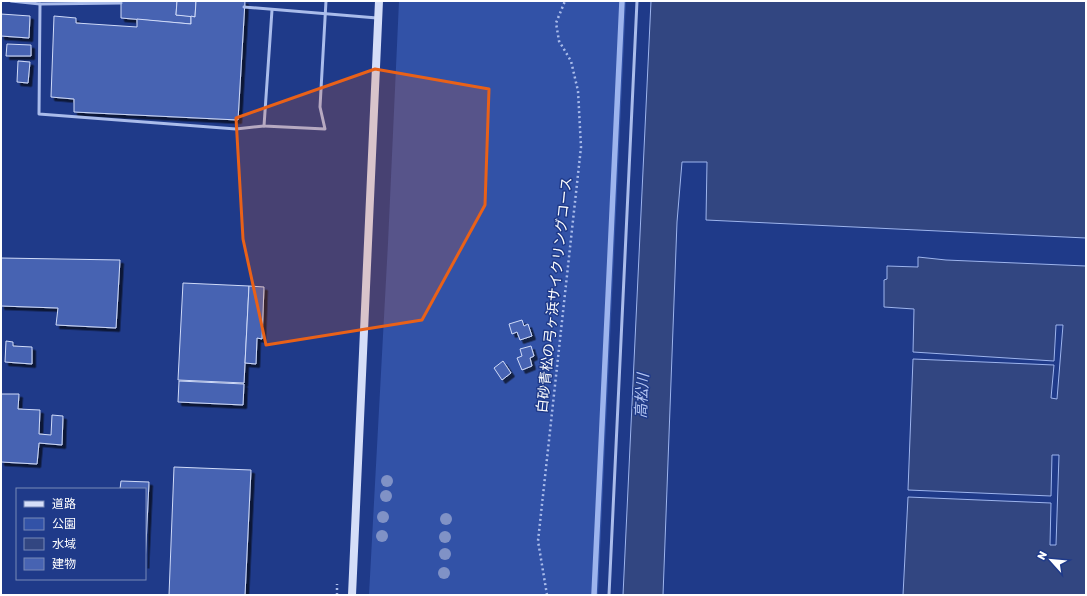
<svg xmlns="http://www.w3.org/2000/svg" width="1087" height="596" font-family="Rubik,'Noto Sans JP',sans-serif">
<defs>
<filter id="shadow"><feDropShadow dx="3.5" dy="3.5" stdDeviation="0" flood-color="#0009"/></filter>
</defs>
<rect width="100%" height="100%" fill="#1f3a89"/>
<polygon fill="#3252a7" points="399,1 626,1 598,595 369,595 388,243"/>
<g fill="#324681" stroke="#9db4ed">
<polygon points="651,1 1086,1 1086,238 706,220 707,162 682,162 677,222 663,595 623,595"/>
<polygon points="918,257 946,260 1086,266 1086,595 903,595 908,497 1051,503 1050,545 1056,545 1059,455 1052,455 1051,496 908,490 913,359 1054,365 1051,398 1057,399 1063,325 1056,325 1054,361 913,352 914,309 884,307 884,280 887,279 887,266 918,267"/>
</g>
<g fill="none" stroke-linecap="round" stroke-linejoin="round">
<polyline stroke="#9db4ed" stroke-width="5.5" points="594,595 622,1"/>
</g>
<g fill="#4763b2" stroke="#cfdaf8" filter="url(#shadow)">
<polygon points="121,1 177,1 176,15 191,16 191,24 121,18"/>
<polygon points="177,1 196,1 195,17 176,15"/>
<polygon points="196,1 245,1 238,120 74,112 74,99 51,97 54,16 76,18 76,23 137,27 137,19 191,24 191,16 195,17"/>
<polygon points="1,14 30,16 29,38 1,36"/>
<polygon points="7,44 31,45 31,56 6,56"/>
<polygon points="18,61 30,62 28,83 17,82"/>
<polygon points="1,258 120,260 116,328 56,325 58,308 1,306"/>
<polygon points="183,283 249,286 244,383 178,380"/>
<polygon points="249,286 264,287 262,339 257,338 256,364 245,363"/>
<polygon points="522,320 524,326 528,324 532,336 520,340 517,332 512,334 509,324"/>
<polygon points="6,341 13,342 13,346 32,347 32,364 5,362"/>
<polygon points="531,346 534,356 530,358 532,366 522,370 517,358 522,356 520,349"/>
<polygon points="503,361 511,373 502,380 494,368"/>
<polygon points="179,381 244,384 243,405 178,402"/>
<polygon points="1,394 19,394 18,409 40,410 39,434 51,435 52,415 63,416 62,445 39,443 37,464 1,462"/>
<polygon points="174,467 251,470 245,595 169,595"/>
<polygon points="121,481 149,482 145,565 145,489 120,489"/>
</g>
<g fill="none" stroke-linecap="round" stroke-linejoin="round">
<g stroke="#aabceb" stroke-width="2.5" stroke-dasharray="2 3" stroke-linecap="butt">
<polyline points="337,595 337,584"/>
<polyline points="547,595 538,541 581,147 578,91 571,61 559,41 556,23 565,1"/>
</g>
<g stroke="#aabceb" stroke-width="3">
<polyline points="11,1 40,4 121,3"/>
<polyline points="40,4 39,114 236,129 264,126"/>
<polyline points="244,7 377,18"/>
<polyline points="272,10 264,126 325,129 320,107 326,1"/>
<polyline points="609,595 637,1"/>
</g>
<polyline stroke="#d5def8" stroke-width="8" points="352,595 379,1"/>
</g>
<g fill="#8092c6">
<circle cx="387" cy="481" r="6"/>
<circle cx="386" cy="496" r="6"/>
<circle cx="383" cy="517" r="6"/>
<circle cx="446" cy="519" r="6"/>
<circle cx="382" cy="536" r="6"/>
<circle cx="445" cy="537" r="6"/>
<circle cx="445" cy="554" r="6"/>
<circle cx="444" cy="573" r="6"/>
</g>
<path fill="#e96118" fill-opacity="0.2" stroke="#e96118" stroke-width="3" stroke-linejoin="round" d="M375 69 489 89 485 205 422 320 266 345 243 239 236 118Z"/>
<g text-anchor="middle" stroke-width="3" stroke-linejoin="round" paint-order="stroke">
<g font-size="14" fill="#fff" stroke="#1f3a89">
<text transform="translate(554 295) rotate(-84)" y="5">白砂青松の弓ヶ浜サイクリングコース</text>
</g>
<g font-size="15" font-style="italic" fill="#b5c6f3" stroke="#1f3a89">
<text transform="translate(642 396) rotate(-87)" y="5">高松川</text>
</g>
</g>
<rect width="1087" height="596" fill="none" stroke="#ffffff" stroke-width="4"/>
<rect x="16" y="488" width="130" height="92" fill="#1f3a89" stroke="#7989b8"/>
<rect x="24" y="501" width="20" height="6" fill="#d5def8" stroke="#7989b8"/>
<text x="52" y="508" font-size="12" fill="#ffffff">道路</text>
<rect x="24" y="518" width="20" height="12" fill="#3252a7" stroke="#7989b8"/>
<text x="52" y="528" font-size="12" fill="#ffffff">公園</text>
<rect x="24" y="538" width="20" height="12" fill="#324681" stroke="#7989b8"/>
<text x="52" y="548" font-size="12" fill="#ffffff">水域</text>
<rect x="24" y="558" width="20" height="12" fill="#4763b2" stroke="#7989b8"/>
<text x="52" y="568" font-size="12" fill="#ffffff">建物</text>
<g transform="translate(1051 560) rotate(297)" stroke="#1f3a89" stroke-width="3" paint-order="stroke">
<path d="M0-3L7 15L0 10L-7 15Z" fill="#ffffff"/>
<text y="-6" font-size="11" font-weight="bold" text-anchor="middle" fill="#ffffff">N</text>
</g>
</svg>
